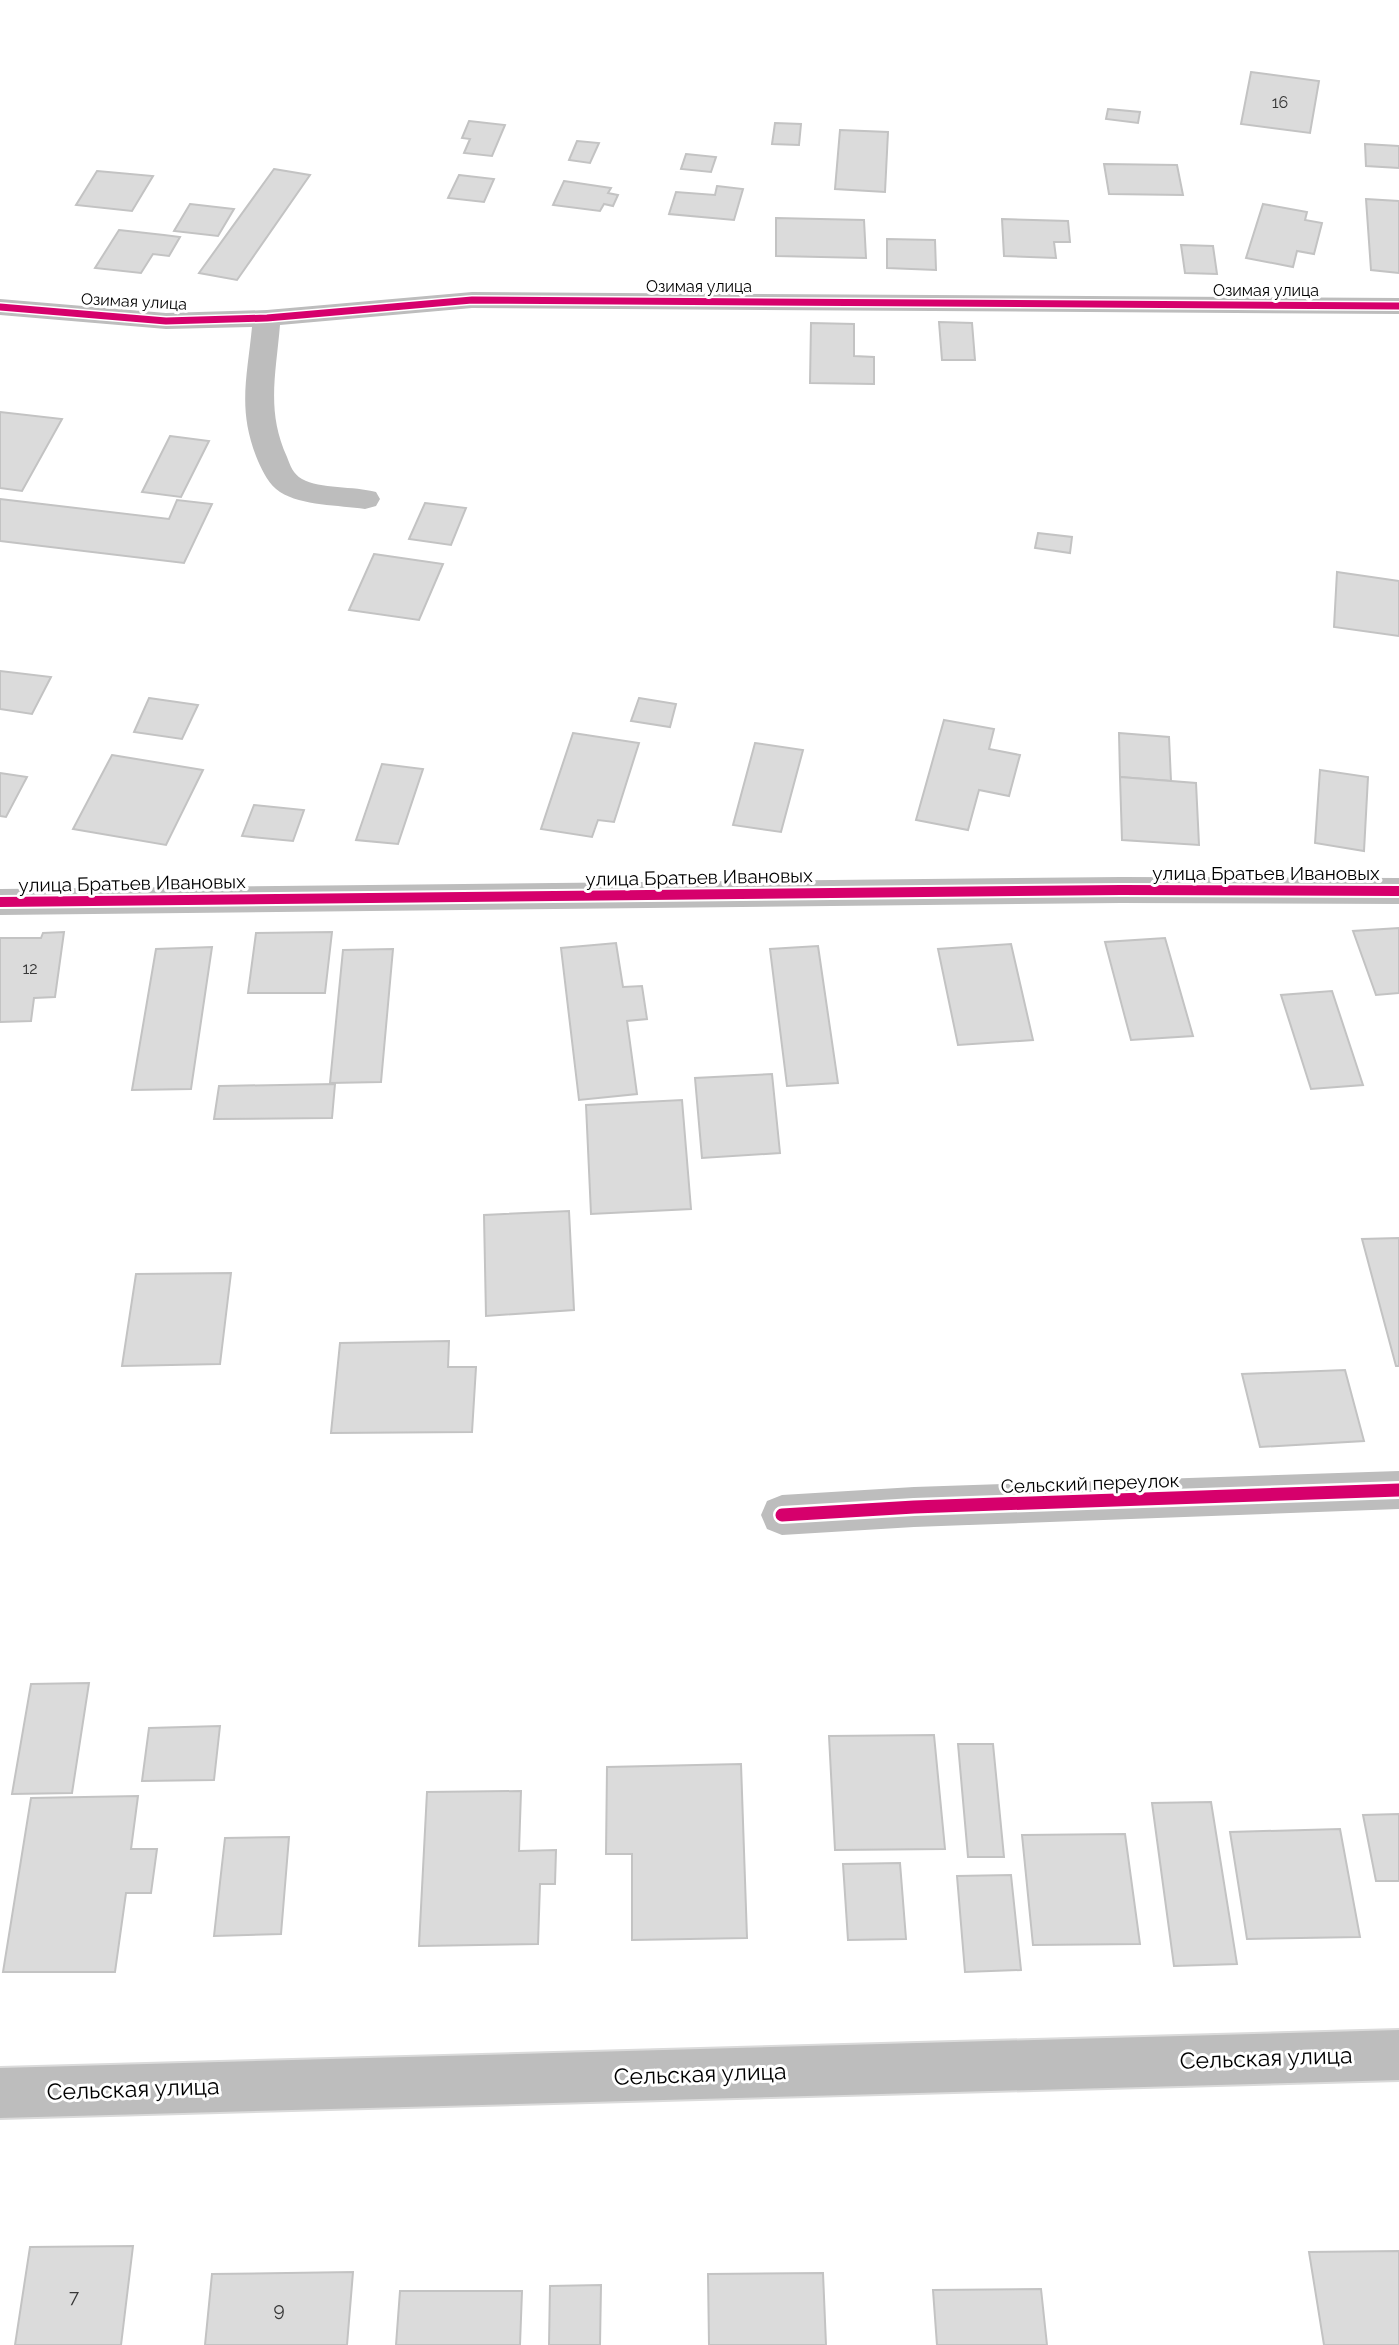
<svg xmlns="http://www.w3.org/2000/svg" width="1399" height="2345" font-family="Raleway,sans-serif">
<rect width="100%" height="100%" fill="#fff"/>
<g fill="#dbdbdb" stroke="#c3c3c3" stroke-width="2">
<polygon points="1251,72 1319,81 1310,133 1241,124"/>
<polygon points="1108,109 1140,112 1138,123 1106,119"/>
<polygon points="469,121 505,125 492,156 464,153 470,139 462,138"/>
<polygon points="775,123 801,124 799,145 772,144"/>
<polygon points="840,130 888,132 885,192 835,189"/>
<polygon points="577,141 599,143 590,163 569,160"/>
<polygon points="1365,144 1399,146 1399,168 1366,166"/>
<polygon points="686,154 716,157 711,172 681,169"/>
<polygon points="1104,164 1177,165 1183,195 1109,194"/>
<polygon points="274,169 310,175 237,280 199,273"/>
<polygon points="97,171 153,176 132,211 76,205"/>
<polygon points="459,175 494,179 484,202 448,198"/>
<polygon points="564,181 611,188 608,193 618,195 613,206 604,204 600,211 553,205"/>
<polygon points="717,186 743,189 734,220 669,214 676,192 715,195"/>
<polygon points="1366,199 1399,201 1399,273 1371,270"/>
<polygon points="190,204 234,209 218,236 174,231"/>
<polygon points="1263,204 1307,212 1305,220 1322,223 1314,254 1297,251 1293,267 1246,258"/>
<polygon points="776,218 864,220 866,258 776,256"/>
<polygon points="1002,219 1068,221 1070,242 1054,242 1056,258 1004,256"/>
<polygon points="119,230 164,235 180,237 169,256 153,254 141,273 95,268"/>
<polygon points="887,239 935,240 936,270 887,268"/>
<polygon points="1181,245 1213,246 1217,274 1185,273"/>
<polygon points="939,322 972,323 975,360 942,360"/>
<polygon points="811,323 854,324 854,356 874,357 874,384 810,383"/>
<polygon points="0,412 62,419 22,491 0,488"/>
<polygon points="170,436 209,441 181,497 142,492"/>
<polygon points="0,499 169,519 177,500 212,504 184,563 0,541"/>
<polygon points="425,503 466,508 451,545 409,539"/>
<polygon points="1038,533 1072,537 1070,553 1035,548"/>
<polygon points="374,554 443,564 419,620 349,610"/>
<polygon points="1337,572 1399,581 1399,636 1334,627"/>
<polygon points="0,671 51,677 32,714 0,709"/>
<polygon points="149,698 198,705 182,739 134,732"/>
<polygon points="639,698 676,704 670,727 631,721"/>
<polygon points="944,720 994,729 989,749 1020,755 1009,796 979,790 968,830 916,820"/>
<polygon points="573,733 639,743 614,822 598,820 592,837 541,829"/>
<polygon points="1119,733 1169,737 1171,781 1120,777"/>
<polygon points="755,743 803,750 781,832 733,825"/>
<polygon points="112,755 203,770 166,845 73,829"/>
<polygon points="382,764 423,769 398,844 356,840"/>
<polygon points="1320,770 1368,777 1364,851 1315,843"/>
<polygon points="0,773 27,777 6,817 0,816"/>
<polygon points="1120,777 1196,783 1199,845 1122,840"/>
<polygon points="254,805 304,810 293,841 242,836"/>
<polygon points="1399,928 1399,993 1376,995 1353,931"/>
<polygon points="64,932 55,997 34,998 31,1021 0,1022 0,938 41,938 43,933"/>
<polygon points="332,932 325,993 248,993 256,933"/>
<polygon points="1165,938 1193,1036 1131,1040 1105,942"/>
<polygon points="616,943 623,987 642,986 647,1019 627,1021 637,1094 579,1100 561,948"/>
<polygon points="1011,944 1033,1040 958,1045 938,949"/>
<polygon points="818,946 838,1083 787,1086 770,949"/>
<polygon points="212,947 191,1089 132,1090 156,949"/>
<polygon points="393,949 381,1082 330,1083 343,950"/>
<polygon points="1332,991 1363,1085 1311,1089 1281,995"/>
<polygon points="772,1074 780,1153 702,1158 695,1078"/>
<polygon points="335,1084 332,1118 214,1119 219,1086"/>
<polygon points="682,1100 691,1209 591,1214 586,1105"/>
<polygon points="569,1211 574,1310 486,1316 484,1215"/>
<polygon points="1399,1238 1399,1366 1396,1366 1362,1239"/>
<polygon points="231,1273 220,1364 122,1366 136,1274"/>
<polygon points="449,1341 448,1367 476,1367 472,1432 331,1433 340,1343"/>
<polygon points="1345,1370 1364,1441 1260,1447 1242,1374"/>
<polygon points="89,1683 72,1793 12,1794 31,1684"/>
<polygon points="220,1726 214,1780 142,1781 149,1728"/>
<polygon points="934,1735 945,1849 835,1850 829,1736"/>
<polygon points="958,1744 993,1744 1004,1857 968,1857"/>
<polygon points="741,1764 747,1938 632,1940 632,1854 606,1854 607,1767"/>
<polygon points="521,1791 519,1851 556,1850 555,1884 540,1884 538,1944 419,1946 427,1792"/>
<polygon points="138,1796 131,1849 157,1849 151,1893 126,1893 115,1972 3,1972 31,1798"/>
<polygon points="1211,1802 1237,1964 1174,1966 1152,1803"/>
<polygon points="1399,1814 1399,1881 1376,1881 1363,1815"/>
<polygon points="1340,1829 1360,1937 1247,1939 1230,1832"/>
<polygon points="1125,1834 1140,1944 1033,1945 1022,1835"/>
<polygon points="289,1837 281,1934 214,1936 225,1838"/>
<polygon points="900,1863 906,1939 848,1940 843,1864"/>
<polygon points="1011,1875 1021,1970 965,1972 957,1876"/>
<polygon points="133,2246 121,2345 15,2345 30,2247"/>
<polygon points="1399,2251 1399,2345 1324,2345 1309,2252"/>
<polygon points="353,2272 347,2345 205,2345 212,2274"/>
<polygon points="823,2273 826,2345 709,2345 708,2274"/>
<polygon points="601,2285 600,2345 549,2345 550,2286"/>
<polygon points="1041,2289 1047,2345 937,2345 933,2290"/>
<polygon points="400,2291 522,2291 520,2345 396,2345"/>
</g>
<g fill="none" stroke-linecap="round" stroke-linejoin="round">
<g stroke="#dbdbdb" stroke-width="4">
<polygon id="major" points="1399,2030 1399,2080 0,2118 0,2068"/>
</g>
<g fill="#bdbdbd" fill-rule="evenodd">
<path d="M472 292 1399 298V314L472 308 280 325C276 374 266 411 287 457 290 465 293 474 302 479 320 489 354 486 376 492L380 499 376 506 365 509C339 505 302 506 280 492 269 485 263 472 258 461 237 410 247 379 252 327L166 329 0 315V299L166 313 267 310Z"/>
<polygon points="1121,877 1399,878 1399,904 1121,903 0,915 0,889"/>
<polygon points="1399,1471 1399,1509 914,1527 782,1535 767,1529 761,1515 767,1501 782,1495 914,1487"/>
</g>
<use href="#major" fill="#bdbdbd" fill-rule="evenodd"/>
<g stroke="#fff" stroke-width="10">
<polyline id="cycleway-far2" points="0,307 166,321 267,318 472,300 1399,306"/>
</g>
<g stroke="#fff" stroke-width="14">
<polyline id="cycleway-far1" points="0,902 1121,890 1399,891"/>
</g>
<g stroke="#fff" stroke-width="18">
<polyline id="cycleway" points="782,1515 914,1507 1399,1490"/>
</g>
<use href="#cycleway-far2" stroke="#d6006c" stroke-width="7"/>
<use href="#cycleway-far1" stroke="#d6006c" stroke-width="10"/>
<use href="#cycleway" stroke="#d6006c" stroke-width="13"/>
</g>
<g text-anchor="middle" stroke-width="6" stroke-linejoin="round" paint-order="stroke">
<g font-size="16" fill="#373737">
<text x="1280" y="108">16</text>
<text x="30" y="974">12</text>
</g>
<g font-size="16" fill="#000" stroke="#fff">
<text x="699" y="292">Озимая улица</text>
<text x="1266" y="296">Озимая улица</text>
<text transform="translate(134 301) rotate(3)" y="6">Озимая улица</text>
</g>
<g font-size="19" fill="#000" stroke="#fff">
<text x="1266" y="880">улица Братьев Ивановых</text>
<text transform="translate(699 877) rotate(-1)" y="7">улица Братьев Ивановых</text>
<text transform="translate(132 883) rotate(-1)" y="7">улица Братьев Ивановых</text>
<text transform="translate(1090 1483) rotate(-2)" y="7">Сельский переулок</text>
</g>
<g font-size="19" fill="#373737">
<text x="74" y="2303">7</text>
<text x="279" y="2316">9</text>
</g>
<g font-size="23" fill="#000" stroke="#fff">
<text transform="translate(1266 2058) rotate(-2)" y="8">Сельская улица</text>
<text transform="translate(700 2074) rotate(-2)" y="8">Сельская улица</text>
<text transform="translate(133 2089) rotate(-2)" y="8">Сельская улица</text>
</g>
</g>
</svg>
